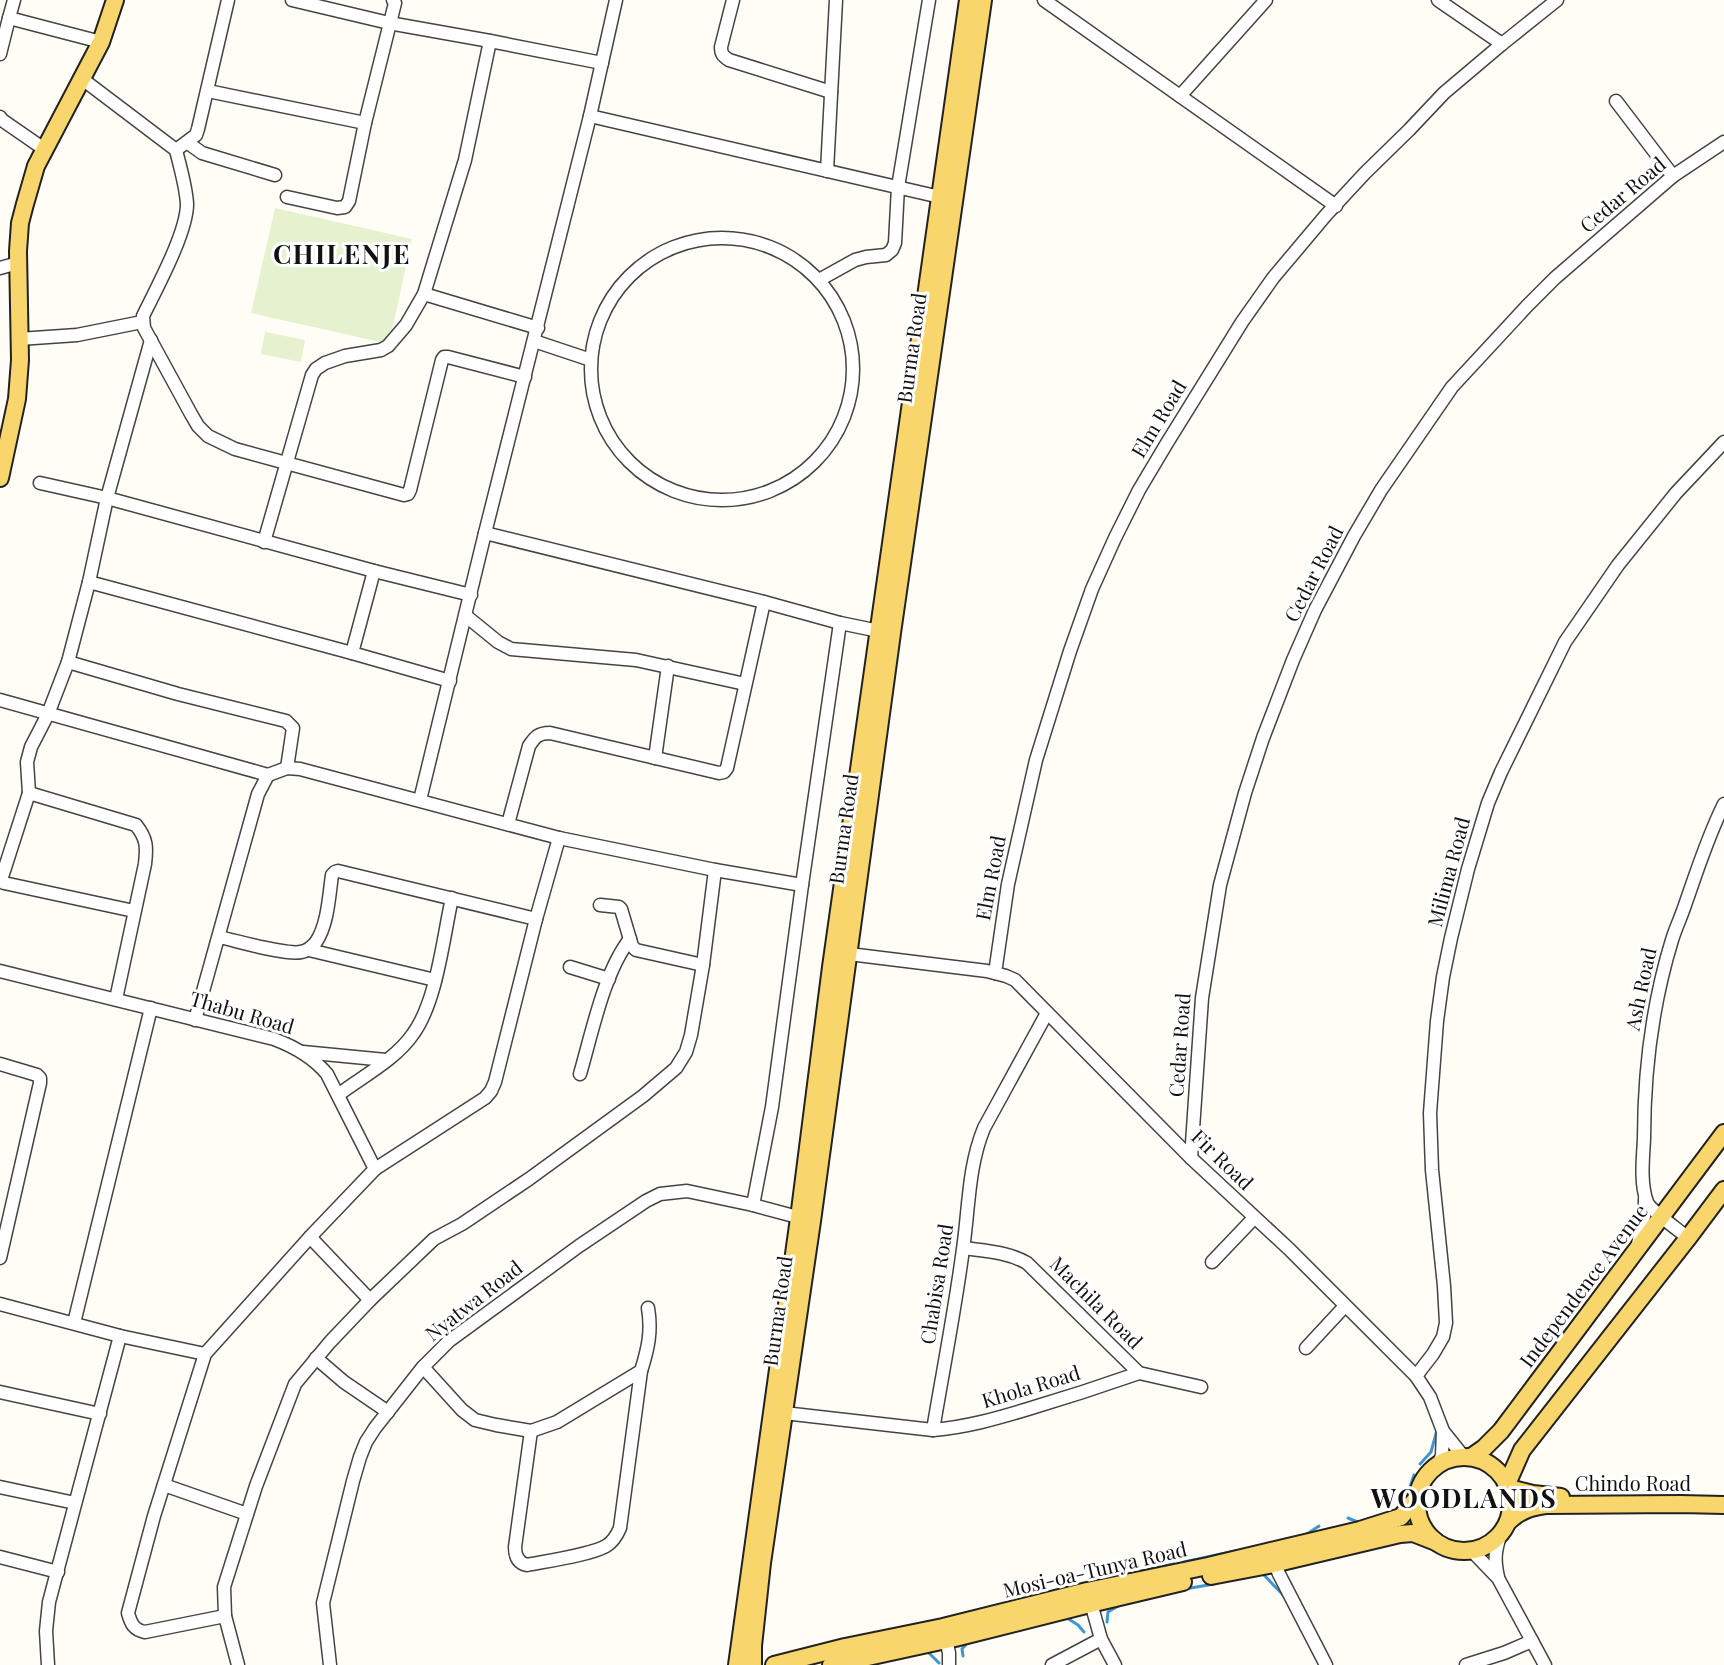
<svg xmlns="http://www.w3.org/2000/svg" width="1724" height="1665" font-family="'Playfair Display',serif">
<rect width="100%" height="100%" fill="#fffdf5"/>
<g fill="#e6f2cf">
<polygon points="275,208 412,239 389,344 251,313"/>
<polygon points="265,332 305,340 301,362 261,354"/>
</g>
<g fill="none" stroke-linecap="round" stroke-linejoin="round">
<g stroke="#3f96cf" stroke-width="3">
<polyline points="1420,1464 1431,1452 1437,1430"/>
<polyline points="1406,1499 1414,1475"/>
<polyline points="1348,1518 1360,1523"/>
<polyline points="1307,1534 1319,1526"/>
<polyline points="1184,1562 1235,1551"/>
<polyline points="1137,1572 1174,1564"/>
<polyline points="1262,1574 1264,1575 1284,1596"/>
<polyline points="1185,1589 1214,1584"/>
<polyline points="1064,1619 1067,1618 1078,1625 1084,1632"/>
<polyline points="1107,1622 1108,1612 1120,1605"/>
<polyline points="927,1651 939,1663"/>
<polyline points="963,1656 962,1649 968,1642"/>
</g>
<g stroke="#444" stroke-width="15">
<g id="minor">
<polyline points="14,0 9,18 101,42"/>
<polyline points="292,0 389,23 490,41 602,63"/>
<path d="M733 0 721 47C721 54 723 56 729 60L831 92"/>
<polyline points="1044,0 1336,206"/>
<polyline points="1438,0 1502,44"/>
<polyline points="0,54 9,18"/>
<path d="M81 78 176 150C180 167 186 186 187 204 187 233 156 289 143 316L144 328 191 414 198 426 208 436 235 449 404 495 408 494 410 490 442 360 444 357H448L525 377"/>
<polyline points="208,91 365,123"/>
<polyline points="1180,96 1266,0"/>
<polyline points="1616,101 1673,176"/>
<polyline points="590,116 940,197"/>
<polyline points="0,117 2,120 44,149"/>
<polyline points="188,143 202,153 275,175"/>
<polyline points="176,150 196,135 198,129 228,0"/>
<polyline points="827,171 836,0"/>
<polyline points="287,197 337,208 345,207 349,201 365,123 395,3 393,0"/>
<circle cx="722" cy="369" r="131"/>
<polyline points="0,268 18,263"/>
<polyline points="819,280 855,260 866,257 886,255 892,250 895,243 898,187 929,0"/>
<polyline points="424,294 538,328"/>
<polyline points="19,339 77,335 142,322"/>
<polyline points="534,341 591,360"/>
<polyline points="40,483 107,498 374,571 471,595"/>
<polyline points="485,533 764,602 840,623 879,631"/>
<polyline points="264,542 312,375 316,369 325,363 345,356 381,350 388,346 406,325 424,294 465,160 490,41"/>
<polyline points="374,571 352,653 450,681"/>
<polyline points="89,582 352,653"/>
<polyline points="466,616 498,642 511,649 636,660 745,684"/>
<polyline points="68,662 178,694 286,721 293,728 287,768"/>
<polyline points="0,700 268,775"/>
<polyline points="655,758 668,666"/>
<polyline points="29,793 2,877 2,881 4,883 134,911"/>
<polyline points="420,800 485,533 590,116 616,0"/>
<path d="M508 824 529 746C535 737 538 733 550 733L719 773 724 772 727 768 764 602"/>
<polyline points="600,905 619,907 621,909 632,946 636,950 703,965"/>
<path d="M219 937C238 941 284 955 301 952 307 951 312 947 316 942 328 924 329 896 332 875L335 872 338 871 536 919"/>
<polyline points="309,950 435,980"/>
<polyline points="841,953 987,971 1006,976 1015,980 1191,1158 1289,1249 1416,1376 1430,1397 1443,1431 1463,1456"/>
<polyline points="570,967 609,979"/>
<path d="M0 971 274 1039C295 1047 313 1057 327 1074L375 1169 310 1237 205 1354 154 1516 128 1613C131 1624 134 1630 145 1632L225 1616"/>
<polyline points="995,973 1008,884 1036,760 1070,651 1092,589 1115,538 1139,490 1167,443 1242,322 1273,278 1326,215 1365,173 1409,130 1444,93 1502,44 1557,0"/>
<path d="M116 999 145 864C147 847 147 839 136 825L29 793 27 762 31 747 48 714 68 662 89 582 107 498 151 340"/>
<polyline points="195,1020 258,794 268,775 287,768 300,769 559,838 715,870 802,885"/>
<polyline points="303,1052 386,1060"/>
<polyline points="0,1064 37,1075 40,1078 40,1083 0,1258"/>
<path d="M580 1074C592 1033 604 972 630 939"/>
<path d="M338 1095C363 1076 395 1060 413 1034 437 1001 443 938 452 898"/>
<polyline points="1191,1158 1202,998 1220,885 1245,793 1263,738 1293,660 1315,610 1354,536 1381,490 1452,387 1527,306 1555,278 1673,176 1724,142"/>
<polyline points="375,1169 485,1098 491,1091 495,1082 536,919 559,838"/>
<polyline points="753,1205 772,1107 802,885 840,623"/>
<polyline points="310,1237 370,1300"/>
<path d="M1688 1238C1680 1231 1650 1210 1647 1202 1640 1183 1643 1158 1644 1139 1644 1071 1652 1005 1672 940 1676 927 1682 915 1686 902 1698 868 1708 836 1724 804"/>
<polyline points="1638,1244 1645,1212 1645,1199"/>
<path d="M964 1248C985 1251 1008 1252 1027 1263L1139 1373 1201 1387"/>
<polyline points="1212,1262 1254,1218"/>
<polyline points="0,1304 120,1336 205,1354"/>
<polyline points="74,1323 151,1008"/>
<polyline points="1306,1348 1345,1306"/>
<polyline points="316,1358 344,1382 388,1412"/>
<path d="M423 1367 462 1410 475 1420 496 1425 531 1431 557 1422 641 1371C648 1349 652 1331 648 1308"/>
<polyline points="1416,1376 1433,1354 1443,1337 1446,1323 1444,1286 1432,1170 1430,1113 1437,1021 1443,977 1451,938 1468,869 1488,803 1501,772 1565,642 1618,565 1676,493 1724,442"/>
<polyline points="0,1392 100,1414"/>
<path d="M784 1413 933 1430C967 1427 995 1419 1028 1409 1065 1398 1102 1386 1139 1373"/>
<path d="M933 1430C943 1370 955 1310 963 1249 969 1208 968 1167 984 1128L1047 1013"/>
<path d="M531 1431 515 1547C515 1556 518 1563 527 1565 547 1561 590 1555 606 1546 613 1542 617 1535 620 1528L641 1371"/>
<polyline points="1439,1464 1442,1455 1443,1431"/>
<polyline points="164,1485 247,1514"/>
<polyline points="0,1487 75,1503"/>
<polyline points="1472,1551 1498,1578 1545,1665"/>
<polyline points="1272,1556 1279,1574 1326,1665"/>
<polyline points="0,1557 58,1572"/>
<path d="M1498 1577C1494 1559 1495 1551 1501 1533"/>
<polyline points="1089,1596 1101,1639 1115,1665"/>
<polyline points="945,1634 949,1653 949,1665"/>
<polyline points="48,1665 46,1631 49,1602 120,1336"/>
<polyline points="238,1665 225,1616 224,1587 256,1486 295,1384 330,1342 370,1300 434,1239 462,1224 529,1179 643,1096 676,1068 686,1052 691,1035 703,965 715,870"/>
<polyline points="330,1665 323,1603 353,1481 360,1457 366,1442 375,1428 423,1367 449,1341 579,1246 646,1201 660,1194 687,1191 753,1205 805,1219"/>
<polyline points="1052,1665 1101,1639"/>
<polyline points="1466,1665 1504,1653 1532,1641"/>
</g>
</g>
<g stroke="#222" stroke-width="20">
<g id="major">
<polyline points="0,478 17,399 20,360 18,251 20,223 25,204 36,166 101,42 115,0"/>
<circle cx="1464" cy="1504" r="47"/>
<polyline points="1471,1457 1484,1448 1501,1431 1724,1133"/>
<polyline points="1507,1484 1522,1450 1688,1238 1724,1190"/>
<polyline points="1509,1488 1533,1494 1561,1497"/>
<path d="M1509 1521C1521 1510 1531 1507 1546 1505L1680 1504 1724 1505"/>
<polyline points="1211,1576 1269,1565 1400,1534 1413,1533 1436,1542"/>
<polyline points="737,1665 799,1218 831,967 968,0"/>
<polyline points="753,1665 753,1646 762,1563 812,1221 892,633 983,0"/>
<polyline points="774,1665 845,1647 943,1627 1087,1591 1208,1566 1360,1530 1401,1517 1416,1499"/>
<polyline points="831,1665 955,1638 1090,1604 1183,1582"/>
</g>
</g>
<use href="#minor" stroke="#fff" stroke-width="12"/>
<use href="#major" stroke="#f9d66b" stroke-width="16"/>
</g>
<g text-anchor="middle" stroke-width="6" stroke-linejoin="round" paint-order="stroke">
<g font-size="20" fill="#111" stroke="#fff">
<text transform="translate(1623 195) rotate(-40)" y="7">Cedar Road</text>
<text transform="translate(912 348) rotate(-82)" y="7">Burma Road</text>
<text transform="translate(1159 419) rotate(-59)" y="7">Elm Road</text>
<text transform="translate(1314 574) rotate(-63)" y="7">Cedar Road</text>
<text transform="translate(844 829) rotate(-82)" y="7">Burma Road</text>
<text transform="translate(1449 872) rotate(-75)" y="7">Milima Road</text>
<text transform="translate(991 878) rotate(-79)" y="7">Elm Road</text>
<text transform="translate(1641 989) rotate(-78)" y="7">Ash Road</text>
<text transform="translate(242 1013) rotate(16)" y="7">Thabu Road</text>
<text transform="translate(1180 1045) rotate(-86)" y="7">Cedar Road</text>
<text transform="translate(1222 1160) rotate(44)" y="7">Fir Road</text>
<text transform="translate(937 1284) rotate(-81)" y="7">Chabisa Road</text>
<text transform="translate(1584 1286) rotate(-53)" y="7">Independence Avenue</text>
<text transform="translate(474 1301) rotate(-38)" y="7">Nyatwa Road</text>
<text transform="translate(1096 1303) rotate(45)" y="7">Machila Road</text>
<text transform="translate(778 1311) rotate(-82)" y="7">Burma Road</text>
<text transform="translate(1031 1387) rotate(-17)" y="7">Khola Road</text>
<text x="1633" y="1491">Chindo Road</text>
<text transform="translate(1095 1570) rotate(-13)" y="7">Mosi-oa-Tunya Road</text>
</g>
<g font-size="26" font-weight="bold" letter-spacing="1.5" fill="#111" stroke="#fff">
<text x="342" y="264">CHILENJE</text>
<text x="1464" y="1508">WOODLANDS</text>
</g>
</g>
</svg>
